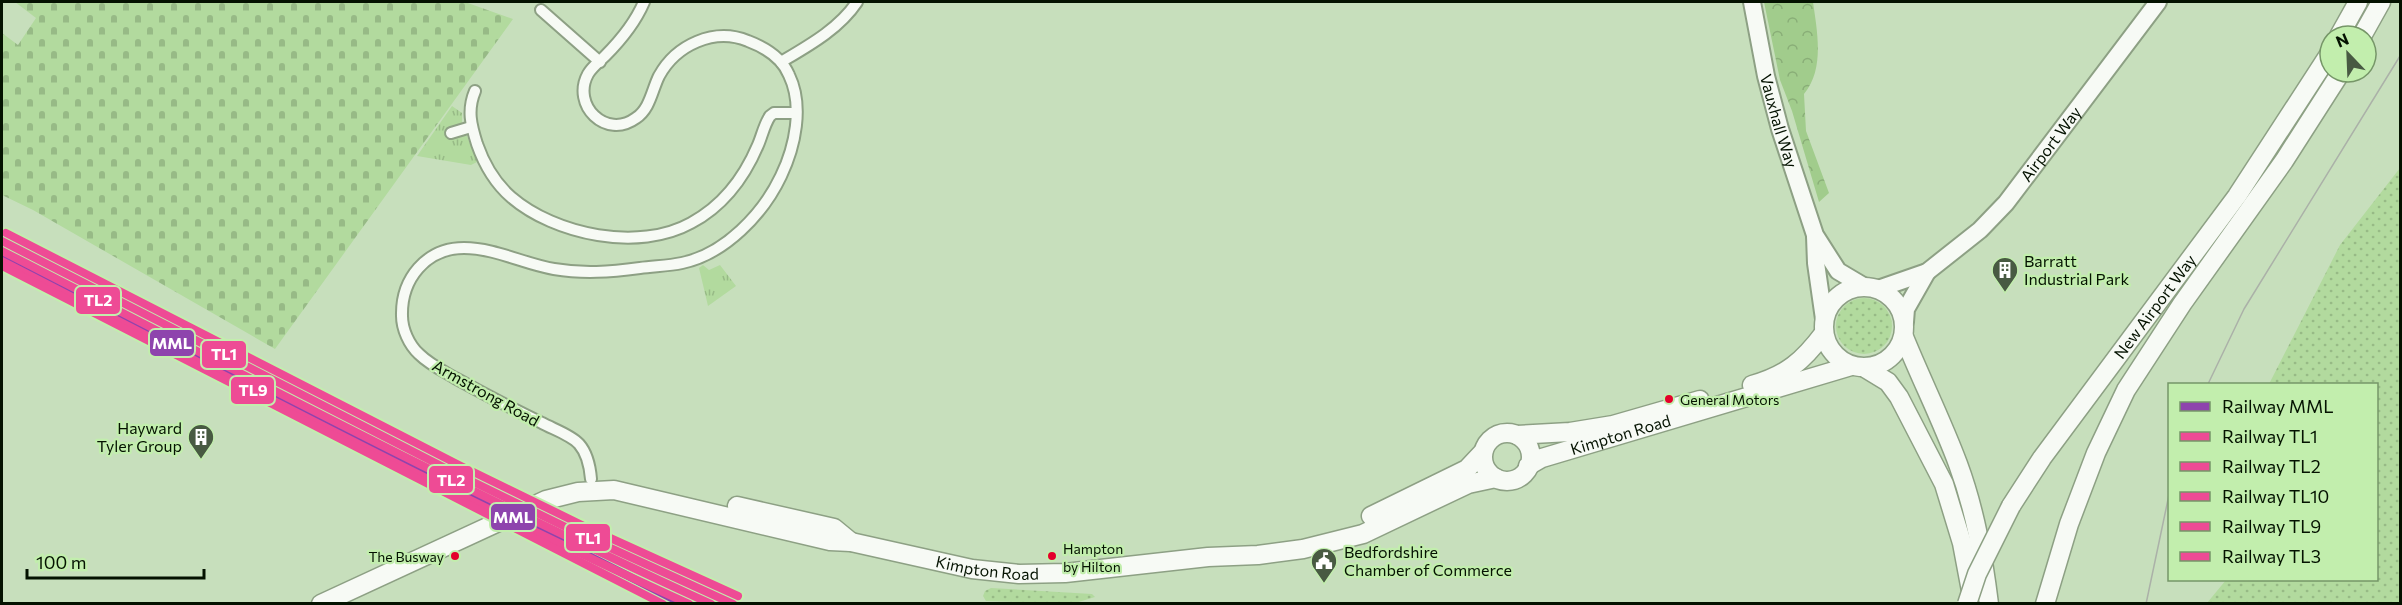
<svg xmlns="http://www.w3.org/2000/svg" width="2402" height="605" font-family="Commissioner,sans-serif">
<defs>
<pattern id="grass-dots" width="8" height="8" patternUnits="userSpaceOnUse" patternTransform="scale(1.5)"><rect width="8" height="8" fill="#b2da9e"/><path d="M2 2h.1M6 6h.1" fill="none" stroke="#97ba86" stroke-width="1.8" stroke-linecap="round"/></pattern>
<pattern id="forest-crowns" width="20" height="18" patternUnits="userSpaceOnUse" patternTransform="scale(1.5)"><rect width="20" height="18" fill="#a1cc8c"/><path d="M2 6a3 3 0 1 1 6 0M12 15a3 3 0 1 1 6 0" fill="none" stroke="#89ae77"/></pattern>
<pattern id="cemetery-stones" width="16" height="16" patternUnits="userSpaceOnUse" patternTransform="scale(1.5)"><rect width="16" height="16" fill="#b2da9e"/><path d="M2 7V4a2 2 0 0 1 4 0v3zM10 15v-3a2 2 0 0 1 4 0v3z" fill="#97ba86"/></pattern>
<pattern id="park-tufts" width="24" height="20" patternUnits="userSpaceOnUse" patternTransform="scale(1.5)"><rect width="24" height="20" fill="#b2da9e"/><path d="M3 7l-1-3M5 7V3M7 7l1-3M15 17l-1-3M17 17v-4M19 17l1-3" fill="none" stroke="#97ba86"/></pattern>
</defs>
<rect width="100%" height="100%" fill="#c7dfbc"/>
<g fill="url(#grass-dots)">
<polygon points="2400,168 2400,603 2207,603 2226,580 2376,580 2376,384 2269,384 2340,245"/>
<circle cx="1864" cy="326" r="28"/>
<polygon points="991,588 1092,594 1095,597 1072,604 986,601 983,596 985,591"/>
</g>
<path fill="url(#forest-crowns)" d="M1764 2H1813C1817 31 1825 69 1804 94L1806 131 1829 193 1819 202 1792 111 1780 80Z"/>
<polygon fill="url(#cemetery-stones)" points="15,2 465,2 513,19 275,349 33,210 2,195 2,33 18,45 36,18"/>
<g fill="url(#park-tufts)">
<polygon points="452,106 462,113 462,123 450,128 458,136 467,136 477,162 471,165 417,156"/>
<polygon points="703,265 709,270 720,265 736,286 708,306 699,268"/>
</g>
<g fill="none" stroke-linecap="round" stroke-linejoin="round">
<g stroke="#8da084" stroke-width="14">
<g id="street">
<polyline points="541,10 600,62"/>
<path d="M781 62C808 46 839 29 857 2"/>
<path d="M475 91C467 110 471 125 477 144 484 164 495 183 511 197 555 235 639 252 691 223 723 206 744 178 758 145 762 136 764 125 770 116L774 113H796"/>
<polyline points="451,133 471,127"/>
<path d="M591 479C590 467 587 453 579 444 571 435 553 429 542 423 513 409 484 394 455 378 443 371 429 364 419 354 409 345 402 329 402 316 401 279 426 248 464 248 495 248 524 264 554 269 583 274 610 272 640 268 654 266 668 266 682 263 725 254 763 214 781 176 795 147 804 106 789 75 782 58 764 47 748 41 714 27 676 45 659 76 652 90 650 109 636 118 606 140 571 105 588 74 592 67 600 61 605 56 622 39 635 23 644 2"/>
</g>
</g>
<g stroke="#8da084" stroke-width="20">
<g id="primary">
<path id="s1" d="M1752 2 1766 76 1780 129 1815 235 1838 271 1865 287"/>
<polyline points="1815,236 1816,263 1824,319"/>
<path id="s2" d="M1878 289 1927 272 1980 230 2006 203 2158 2"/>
<polyline points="1905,322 1906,309 1927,272"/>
</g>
</g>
<g stroke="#8da084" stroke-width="21">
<g id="highway">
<polyline points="2339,36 2358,2"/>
<polyline points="2362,36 2381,2"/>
<circle cx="1864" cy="327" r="40"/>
<path d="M1904 337C1921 379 1942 421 1958 464 1975 510 1983 556 1989 604"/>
<polyline points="1865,368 1888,382 1899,397 1944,484 1962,543 1972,596"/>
<path d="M1752 385C1787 375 1803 361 1824 333"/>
<circle cx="1507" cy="457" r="24"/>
<polyline points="1517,435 1570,432 1613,425 1700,400"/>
<path id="s3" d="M1528 466 1542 458 1851 366"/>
<polyline points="737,506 834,528 851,542"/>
<path id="s4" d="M2011 506 2042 458 2237 196 2330 53"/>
<polyline points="1371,516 1467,469 1483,452"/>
<path id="s5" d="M321 604 546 500 578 492 614 490 830 541 851 542 972 569 1019 574 1065 573 1208 557 1258 555 1303 549 1363 534 1468 484 1496 478"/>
<polyline points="2045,604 2069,524 2096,453 2126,390 2182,304 2284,161 2341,72"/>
</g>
</g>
<use href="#street" stroke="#f7faf5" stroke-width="10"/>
<use href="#primary" stroke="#f7faf5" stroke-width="16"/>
<use href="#highway" stroke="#f7faf5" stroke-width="18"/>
<g stroke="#abb1a8" stroke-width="1.5">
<polyline points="2208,384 2244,309 2400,56"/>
<polyline points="2146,604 2170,490"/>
</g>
<g stroke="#8da084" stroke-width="21" stroke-linecap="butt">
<polyline id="highway-bridge" points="1967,604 1977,574 2011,506"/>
</g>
<use href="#highway-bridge" stroke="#f7faf5" stroke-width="18"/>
<g stroke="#c2eead" stroke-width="12">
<polyline id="rail-1" points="2,256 683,604"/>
</g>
<g stroke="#c2eead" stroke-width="12">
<polyline id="rail-2" points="2,241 455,473 582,535 733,604"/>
</g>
<g stroke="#c2eead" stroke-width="12">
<path id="rail-3" d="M2 251C237 371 470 494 711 604"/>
</g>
<g stroke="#c2eead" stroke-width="12">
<polyline id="rail-4" points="6,233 459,465 586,527 738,596"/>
</g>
<g stroke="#c2eead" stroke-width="12">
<path id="rail-5" d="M2 261C230 378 456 498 689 604"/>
</g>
<g stroke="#c2eead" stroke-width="12">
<polyline id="rail-6" points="2,266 663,604"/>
</g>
<use href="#rail-1" stroke="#8e44ad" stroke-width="8"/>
<use href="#rail-2" stroke="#ee4b95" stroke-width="8"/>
<use href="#rail-3" stroke="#ee4b95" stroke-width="8"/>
<use href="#rail-4" stroke="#ee4b95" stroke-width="8"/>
<use href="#rail-5" stroke="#ee4b95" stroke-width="8"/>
<use href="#rail-6" stroke="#ee4b95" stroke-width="8"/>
</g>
<defs>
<g id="building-pin" transform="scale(1.35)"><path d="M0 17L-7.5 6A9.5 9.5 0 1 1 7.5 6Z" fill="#485a42" stroke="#c2eead"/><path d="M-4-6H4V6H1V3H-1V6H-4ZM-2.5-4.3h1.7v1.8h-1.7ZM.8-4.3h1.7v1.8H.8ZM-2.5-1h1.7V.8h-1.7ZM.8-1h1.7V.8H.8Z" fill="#fff"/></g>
<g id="civic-pin" transform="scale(1.35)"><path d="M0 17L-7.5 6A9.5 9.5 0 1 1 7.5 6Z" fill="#485a42" stroke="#c2eead"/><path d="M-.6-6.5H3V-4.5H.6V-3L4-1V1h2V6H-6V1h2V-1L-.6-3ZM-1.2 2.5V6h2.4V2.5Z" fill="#fff"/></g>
</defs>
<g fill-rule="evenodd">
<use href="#building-pin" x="2005" y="270"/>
<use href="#building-pin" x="201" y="437"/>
<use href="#civic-pin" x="1324" y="561"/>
</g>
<g fill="#e4002b" stroke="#c2eead" stroke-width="2">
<circle cx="1669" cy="399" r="5"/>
<circle cx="455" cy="556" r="5"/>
<circle cx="1052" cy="556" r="5"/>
</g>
<g text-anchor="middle" stroke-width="4.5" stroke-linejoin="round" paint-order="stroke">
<g font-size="14" fill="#041200" stroke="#c2eead" text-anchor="start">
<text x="1680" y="405">General Motors</text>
<text x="1063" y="554">Hampton<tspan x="1063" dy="18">by Hilton</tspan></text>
<text x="444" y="562" text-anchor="end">The Busway</text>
</g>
<g font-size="16" fill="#041200" stroke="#c2eead">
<text dy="6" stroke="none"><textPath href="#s1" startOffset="122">Vauxhall Way</textPath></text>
<text dy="6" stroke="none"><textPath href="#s2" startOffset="231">Airport Way</textPath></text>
<text dy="6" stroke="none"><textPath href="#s4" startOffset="246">New Airport Way</textPath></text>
<text transform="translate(486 393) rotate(29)" y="6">Armstrong Road</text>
<text dy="6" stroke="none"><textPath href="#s3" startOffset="98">Kimpton Road</textPath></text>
<text dy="6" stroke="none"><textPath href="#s5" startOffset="699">Kimpton Road</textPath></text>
</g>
<g font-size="16" fill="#041200" stroke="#c2eead" text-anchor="start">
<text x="2024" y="267">Barratt<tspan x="2024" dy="18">Industrial Park</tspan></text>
<text x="182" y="434" text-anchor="end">Hayward<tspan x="182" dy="18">Tyler Group</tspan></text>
<text x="1344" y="558">Bedfordshire<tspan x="1344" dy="18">Chamber of Commerce</tspan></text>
</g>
</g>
<g stroke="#c2eead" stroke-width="2">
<rect x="75" y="286" width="46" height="29" rx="6" fill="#ee4b95"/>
<rect x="149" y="329" width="46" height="28" rx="6" fill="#8e44ad"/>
<rect x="201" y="340" width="46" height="29" rx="6" fill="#ee4b95"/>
<rect x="230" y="376" width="45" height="29" rx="6" fill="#ee4b95"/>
<rect x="428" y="465" width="46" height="29" rx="6" fill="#ee4b95"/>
<rect x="490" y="503" width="46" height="28" rx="6" fill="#8e44ad"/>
<rect x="565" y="523" width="46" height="29" rx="6" fill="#ee4b95"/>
</g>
<g font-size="16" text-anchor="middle" font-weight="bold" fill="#fff">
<text x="98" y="306">TL2</text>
<text x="172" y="349">MML</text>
<text x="224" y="360">TL1</text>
<text x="253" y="396">TL9</text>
<text x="451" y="486">TL2</text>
<text x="513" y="523">MML</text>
<text x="588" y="544">TL1</text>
</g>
<rect width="2402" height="605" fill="none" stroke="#041200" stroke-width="6"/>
<rect x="2168" y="383" width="210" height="198" fill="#c2eead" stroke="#769668" stroke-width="1.5"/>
<rect x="2180" y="402" width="30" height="9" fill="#8e44ad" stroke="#769668" stroke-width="1.5"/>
<text x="2222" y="413" font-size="18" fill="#041200">Railway MML</text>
<rect x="2180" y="432" width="30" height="9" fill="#ee4b95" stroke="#769668" stroke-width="1.5"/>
<text x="2222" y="443" font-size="18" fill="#041200">Railway TL1</text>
<rect x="2180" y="462" width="30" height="9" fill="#ee4b95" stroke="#769668" stroke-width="1.5"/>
<text x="2222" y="473" font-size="18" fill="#041200">Railway TL2</text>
<rect x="2180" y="492" width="30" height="9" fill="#ee4b95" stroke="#769668" stroke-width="1.5"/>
<text x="2222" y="503" font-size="18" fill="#041200">Railway TL10</text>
<rect x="2180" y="522" width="30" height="9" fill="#ee4b95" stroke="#769668" stroke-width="1.5"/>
<text x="2222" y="533" font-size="18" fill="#041200">Railway TL9</text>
<rect x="2180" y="552" width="30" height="9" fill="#ee4b95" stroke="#769668" stroke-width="1.5"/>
<text x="2222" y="563" font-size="18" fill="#041200">Railway TL3</text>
<g transform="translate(2348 54) rotate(337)"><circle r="28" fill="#c2eead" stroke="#769668" stroke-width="1.5"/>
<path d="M0-4.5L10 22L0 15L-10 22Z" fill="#485a42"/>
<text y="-9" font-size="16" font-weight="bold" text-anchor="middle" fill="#041200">N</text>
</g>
<path d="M27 569v9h177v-9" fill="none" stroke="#041200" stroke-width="3"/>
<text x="36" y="569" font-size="18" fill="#041200" stroke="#c2eead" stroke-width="4.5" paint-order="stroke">100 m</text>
</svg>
